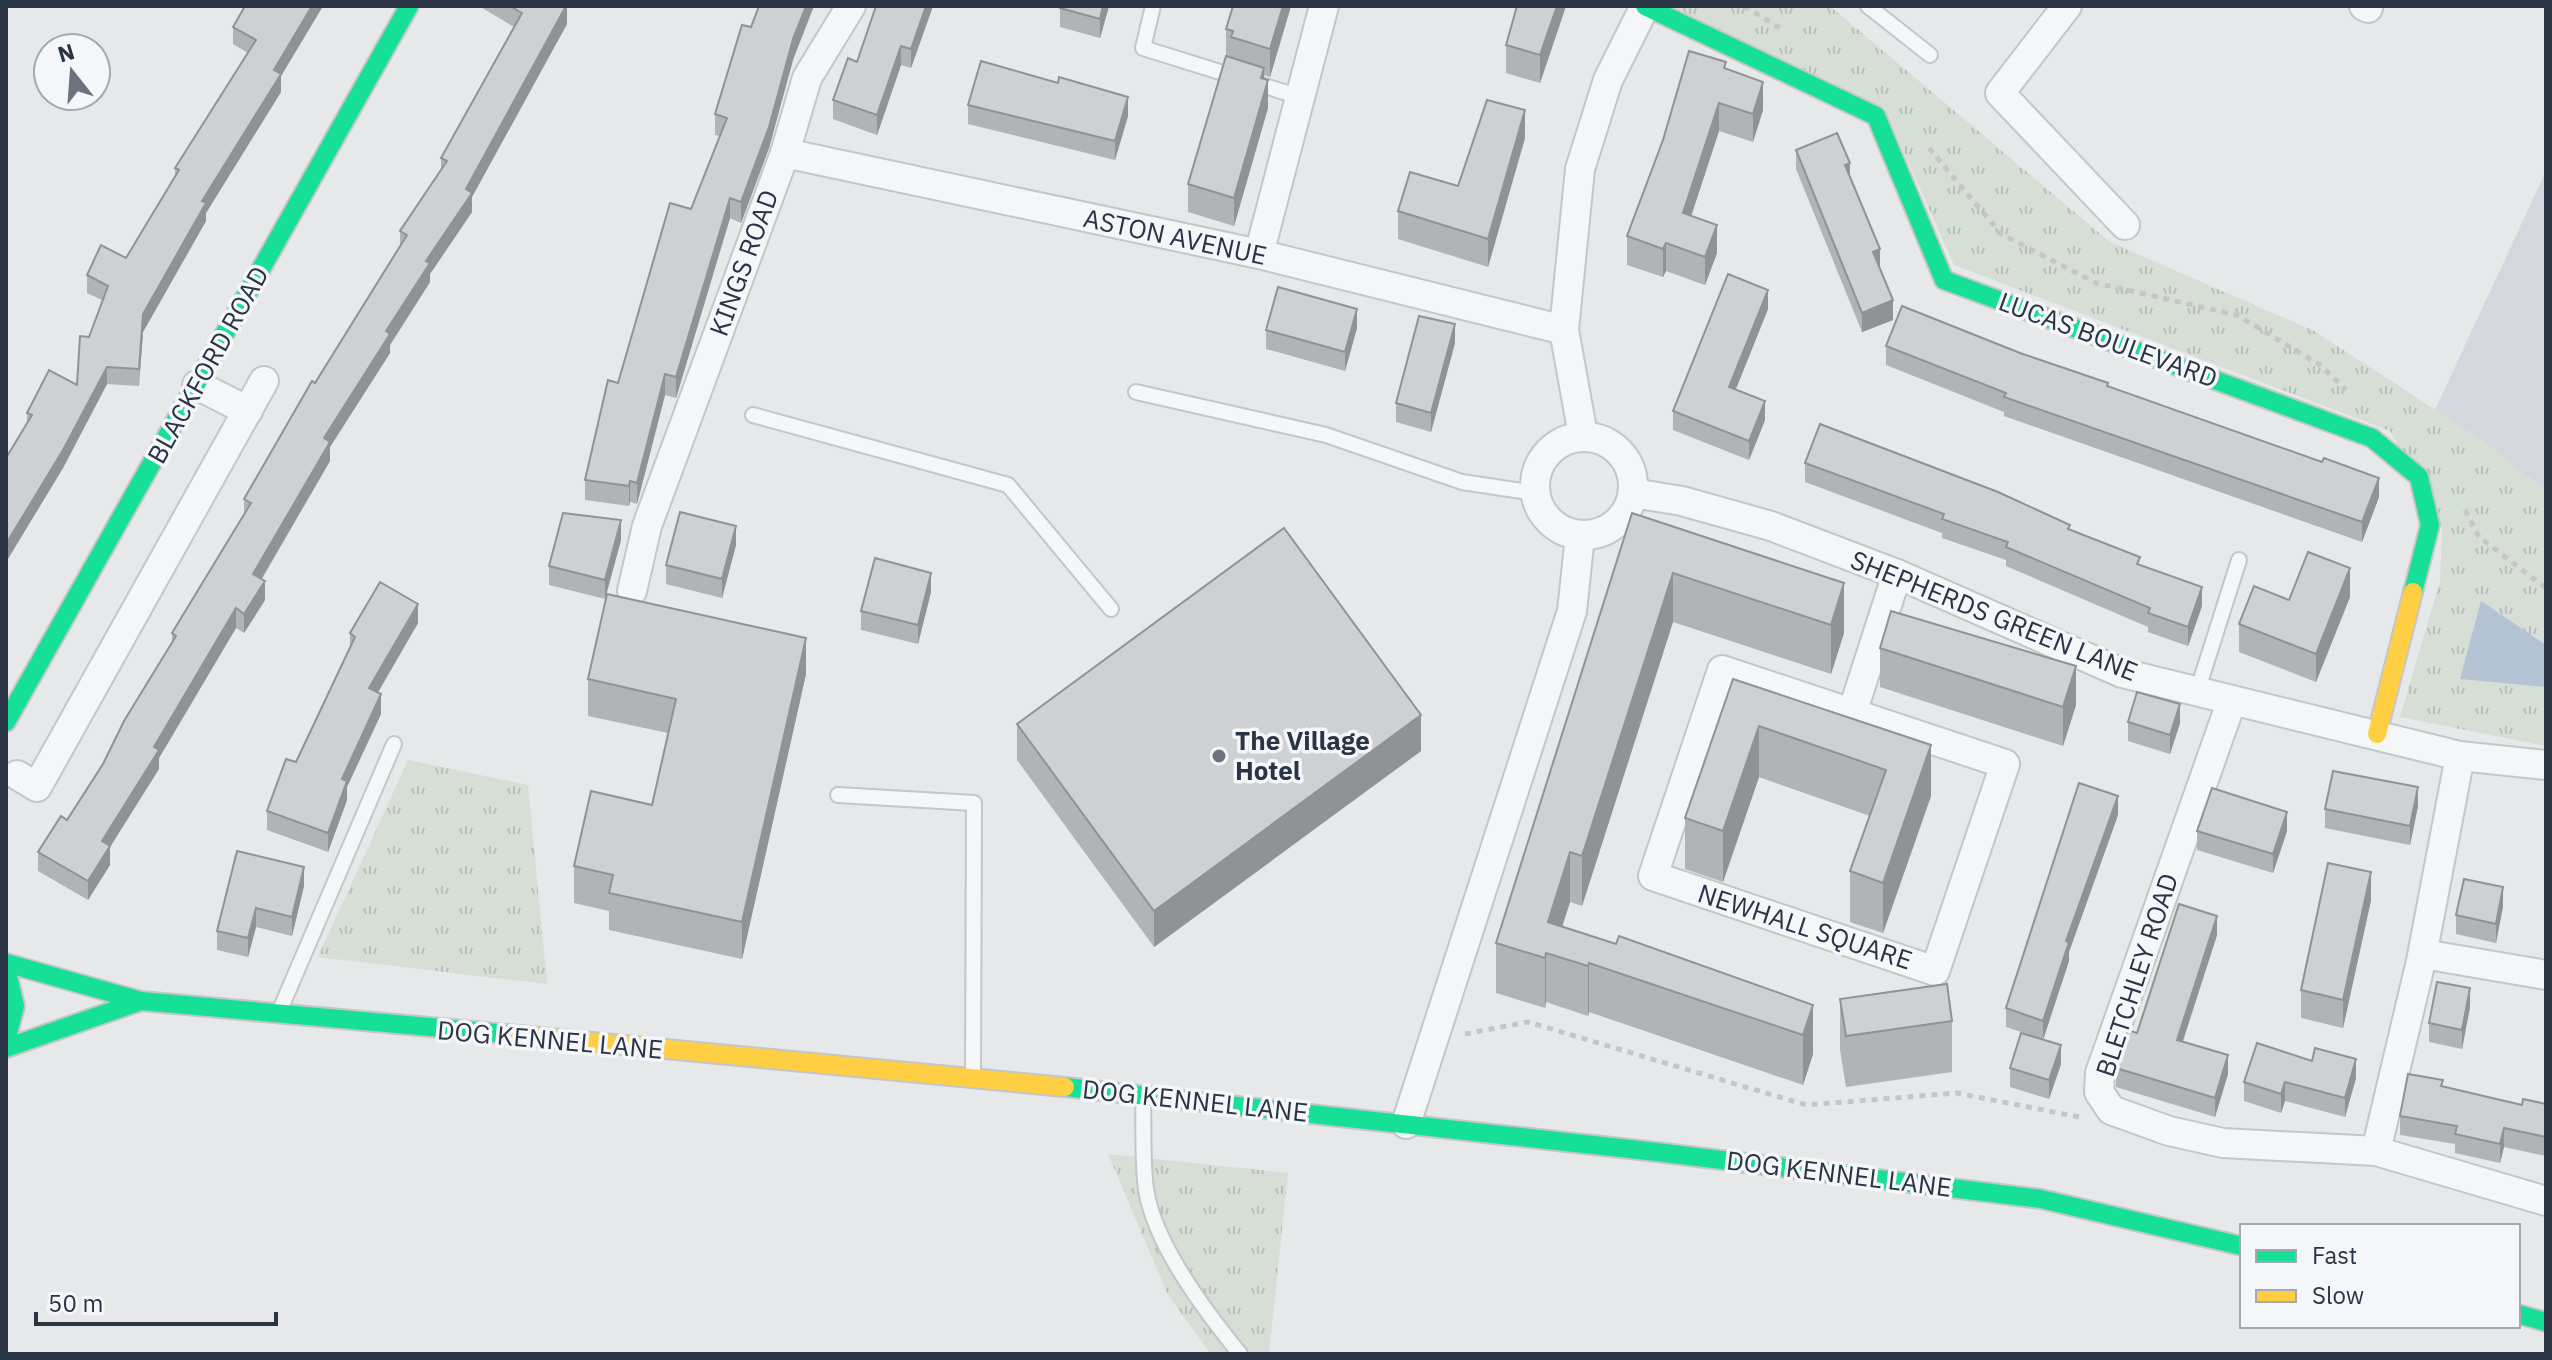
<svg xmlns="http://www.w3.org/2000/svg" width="2552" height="1360" font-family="'IBM Plex Sans',sans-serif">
<defs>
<pattern id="grass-tufts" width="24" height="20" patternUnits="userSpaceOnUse" patternTransform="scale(2)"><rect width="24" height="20" fill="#d6ded6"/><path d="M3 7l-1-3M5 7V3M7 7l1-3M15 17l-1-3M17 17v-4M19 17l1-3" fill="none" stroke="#b8bfb9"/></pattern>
</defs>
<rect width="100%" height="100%" fill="#e6e8ea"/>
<polygon fill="#d4d7dd" points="2546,171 2546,492 2435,410"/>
<g fill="url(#grass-tufts)">
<polygon points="1671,6 1830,6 2110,242 2314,331 2485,442 2546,489 2546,746 2400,717 2440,581 2442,527 2390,431 1954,265 1884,108"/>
<polygon points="408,760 528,785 547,984 318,957"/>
<polygon points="1108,1154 1288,1173 1269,1354 1211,1354 1168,1295"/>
</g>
<polygon fill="#b4c4d5" points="2481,601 2546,645 2546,687 2460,679"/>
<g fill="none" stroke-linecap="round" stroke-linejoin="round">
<g stroke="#c4c6c8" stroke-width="18">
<g id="lane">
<polyline points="1153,6 1143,48 1300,97"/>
<polyline points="1868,6 1930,55"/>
<polyline points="1136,392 1326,435 1462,482 1535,493"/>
<polyline points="753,415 1008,485 1111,609"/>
<polyline points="2197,692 2239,560"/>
<polyline points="838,795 974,803 973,1077"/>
<polyline points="280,1010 394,744"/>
<path d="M1143 1097C1144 1127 1142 1159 1146 1189 1154 1244 1206 1312 1240 1354"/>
</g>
</g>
<g stroke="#c4c6c8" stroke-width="32">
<g id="street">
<polyline points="2067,6 2000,93 2125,225"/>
<polyline points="2364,6 2368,8"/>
<polyline points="785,153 1259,254 1564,330"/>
<polyline points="1259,254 1324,6"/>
<polyline points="197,385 248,411"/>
<polyline points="1583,435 1564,330 1580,169 1608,80 1645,6"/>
<circle cx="1584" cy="486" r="49"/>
<polyline points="1633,493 1682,501 1771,526 1897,574 2122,673 2460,756 2546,765"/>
<polyline points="632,591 647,526 785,153 807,78 851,6"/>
<polygon points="1722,670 2005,764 1935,971 1653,876"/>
<polyline points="2232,700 2100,1073 2099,1092 2111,1110 2169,1131 2223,1143 2376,1151 2546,1201"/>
<polyline points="1852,713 1897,574"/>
<polyline points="17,775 37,787 264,381"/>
<polyline points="2423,954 2546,975"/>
<polyline points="1406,1124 1572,611 1580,536"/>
<polyline points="2376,1151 2421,961 2460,756"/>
</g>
</g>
<g stroke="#c4c6c8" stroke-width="22">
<g id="fast">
<polyline points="1645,6 1876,116 1944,280 2372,438 2419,477 2430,525 2413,592"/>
<polyline points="6,722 409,6"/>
<polyline points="6,963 141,1001 519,1035"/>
<polyline points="6,968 15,1006 6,1041"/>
<polyline points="6,1048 141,1001"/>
<polyline points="1065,1087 1648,1151 2041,1199 2242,1246"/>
<polyline points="2518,1314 2546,1322"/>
</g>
</g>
<g stroke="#c4c6c8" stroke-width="22">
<g id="slow">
<polyline points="2377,734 2413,592"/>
<polyline points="519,1035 1065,1087"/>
</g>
</g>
<g stroke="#c5c6ca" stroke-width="5" stroke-dasharray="6 6" stroke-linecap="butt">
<polyline points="1744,6 1783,30"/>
<polyline points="1929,148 2001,234 2096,283 2237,315 2320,365 2346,390"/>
<polyline points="2465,510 2479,537 2546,588"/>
<polyline points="1465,1034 1528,1022 1806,1105 1957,1093 2079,1117"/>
</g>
<use href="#lane" stroke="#f5f6f7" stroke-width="14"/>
<use href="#street" stroke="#f5f6f7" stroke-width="28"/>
<use href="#fast" stroke="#16e098" stroke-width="18"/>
<use href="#slow" stroke="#ffcf43" stroke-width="18"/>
</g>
<g fill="#b1b3b5">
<polygon points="245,6 323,6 281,76 281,92 206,213 206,221 143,332 139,386 107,384 63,468 6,562 6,458 27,424 27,413 77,385 89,337 102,300 87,293 87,275 126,258 175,177 175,168 248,53 233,44 233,27"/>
<polygon points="479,6 567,6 567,24 472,197 472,212 430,274 430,282 390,345 390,353 330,447 330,461 262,579 265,600 244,633 236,628 159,758 159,769 110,847 110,865 88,900 38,871 38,852 67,820 103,764 172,642 172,633 244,515 244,499 400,246 400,231 441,169 441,158 514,27"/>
<polygon points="933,6 911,68 901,65 877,135 833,119 833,100"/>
<polygon points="1109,6 1100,38 1060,27 1060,8"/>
<polygon points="1233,6 1291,6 1270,77 1264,75 1268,108 1234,226 1188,212 1188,184 1226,56 1226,29"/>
<polygon points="1517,6 1566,6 1540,83 1506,73 1506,45"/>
<polygon points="793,60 769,148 741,223 730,218 676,398 665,395 637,504 630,502 629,506 585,500 585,480 618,383 691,209 720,136 715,135 715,114"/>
<polygon points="1726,69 1763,110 1753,142 1719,131 1691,216 1717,253 1705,285 1666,271 1663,277 1627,265 1627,236"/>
<polygon points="968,105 1128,116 1115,160 968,124"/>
<polygon points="1525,138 1488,267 1398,239 1398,211 1458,186"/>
<polygon points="1796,150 1850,177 1880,268 1879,269 1893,320 1862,332 1796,169"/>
<polygon points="1768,309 1736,389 1765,420 1749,460 1673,430 1673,411"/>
<polygon points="1357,328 1345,371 1266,349 1266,330"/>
<polygon points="1455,343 1431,432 1396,422 1396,403"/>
<polygon points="1886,346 2020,353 2108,387 2379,497 2362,542 2004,416 2004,412 1886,365"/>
<polygon points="1805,463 2070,530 2140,565 2202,606 2188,646 2148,632 2148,627 2006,566 2006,560 1942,538 1942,533 1805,482"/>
<polygon points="1632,513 1844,633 1831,674 1673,622 1582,906 1570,902 1562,927 1813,1005 1813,1054 1803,1085 1589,1012 1588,1016 1546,1002 1545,1008 1496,993 1496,943"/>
<polygon points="621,540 605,599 549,585 549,566"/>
<polygon points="736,545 722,598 666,584 666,565"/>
<polygon points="931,592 918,644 861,630 861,611"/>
<polygon points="2350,597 2316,682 2239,652 2239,624 2289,600"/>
<polygon points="418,623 377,693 381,714 347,787 347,800 328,852 267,830 267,811 296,762 350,649 350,633"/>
<polygon points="1880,648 2076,705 2063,746 1880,687"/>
<polygon points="806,674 742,959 609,930 609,911 574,903 574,866 652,805 668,733 588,716 588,679"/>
<polygon points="1733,679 1931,796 1883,933 1850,922 1850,871 1870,816 1759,777 1723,882 1685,869 1685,818"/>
<polygon points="2128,722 2180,723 2170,754 2128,741"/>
<polygon points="1017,724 1421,751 1154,947 1017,760"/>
<polygon points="2418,806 2410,845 2325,828 2325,809"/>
<polygon points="2118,815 2069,952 2069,961 2043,1040 2061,1064 2049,1099 2010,1087 2010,1068 2036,1037 2006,1027 2006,1008"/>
<polygon points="2197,831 2287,831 2273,873 2197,850"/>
<polygon points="237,851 304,886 292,936 256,927 248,957 217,950 217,931"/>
<polygon points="2371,900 2343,1028 2301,1018 2301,990"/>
<polygon points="2503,906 2496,943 2456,934 2456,915"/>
<polygon points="2217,935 2183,1041 2228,1074 2215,1117 2116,1087 2116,1068 2137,1033"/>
<polygon points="1840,999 1952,1021 1952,1072 1846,1087 1840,1050"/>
<polygon points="2470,1007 2462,1049 2429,1042 2429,1023"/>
<polygon points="2356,1078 2345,1117 2285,1101 2281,1113 2244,1101 2244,1082"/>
<polygon points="2443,1087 2522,1105 2546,1104 2546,1156 2504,1147 2500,1163 2455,1153 2455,1144 2400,1135 2400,1116"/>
</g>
<g fill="#909294">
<polygon points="312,6 323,6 281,76 281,92 206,213 206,221 143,332 139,386 143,314 202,201 274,70"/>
<polygon points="567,6 567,24 472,197 472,212 430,274 430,282 390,345 390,353 330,447 330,461 253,593 253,574 324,438 386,331"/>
<polygon points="806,6 814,6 793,60 769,148 741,223 741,202 793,39"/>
<polygon points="926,6 933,6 911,68 911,49"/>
<polygon points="1103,6 1109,6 1100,38 1100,19"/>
<polygon points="1283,6 1291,6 1270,77 1270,49"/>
<polygon points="1557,6 1566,6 1540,83 1540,55"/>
<polygon points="901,46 901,65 877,135 877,115"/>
<polygon points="1264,68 1264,95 1268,80 1268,108 1234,226 1234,198"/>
<polygon points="1763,82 1763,110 1753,142 1753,114"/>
<polygon points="1128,97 1128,116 1115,160 1115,141"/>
<polygon points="1719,103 1719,131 1683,241 1683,213"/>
<polygon points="1525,110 1525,138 1488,267 1488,239"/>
<polygon points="1850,163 1850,182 1845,165"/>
<polygon points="730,198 730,218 676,398 676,377"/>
<polygon points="1717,225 1717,253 1705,285 1705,257"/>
<polygon points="1666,243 1666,271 1663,277 1663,249"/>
<polygon points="1880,249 1880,268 1873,272 1873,252"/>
<polygon points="1768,290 1768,309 1729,406 1729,387"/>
<polygon points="1893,300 1893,320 1862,332 1862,313"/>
<polygon points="1357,309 1357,328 1345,371 1345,352"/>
<polygon points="1455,324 1455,343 1431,432 1431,413"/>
<polygon points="107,367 107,384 63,468 6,562 6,544"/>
<polygon points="665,374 665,395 637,504 637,483"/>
<polygon points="1765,401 1765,420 1749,460 1749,441"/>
<polygon points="2379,478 2379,497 2362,542 2362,522"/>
<polygon points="630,481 630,502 629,506 629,486"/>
<polygon points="621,520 621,540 605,599 605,580"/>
<polygon points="736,526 736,545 722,598 722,579"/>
<polygon points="2350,568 2350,597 2316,682 2316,654"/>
<polygon points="931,573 931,592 918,644 918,625"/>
<polygon points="1673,573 1673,622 1582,906 1582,856"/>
<polygon points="265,581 265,600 244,633 244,614"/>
<polygon points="1844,583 1844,633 1831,674 1831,625"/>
<polygon points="2202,587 2202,606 2188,646 2188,627"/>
<polygon points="418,604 418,623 369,708 369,688"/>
<polygon points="236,608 236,628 159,758 159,769 110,847 110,865 88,900 88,881 102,841 154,747"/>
<polygon points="806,638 806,674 742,959 742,922"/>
<polygon points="2076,666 2076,705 2063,746 2063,707"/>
<polygon points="381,694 381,714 347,787 347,800 328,852 328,833 342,779"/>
<polygon points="2180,704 2180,723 2170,754 2170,735"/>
<polygon points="1421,715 1421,751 1154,947 1154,911"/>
<polygon points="1759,726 1759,777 1723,882 1723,831"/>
<polygon points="1931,745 1931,796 1883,933 1883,883"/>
<polygon points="2418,787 2418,806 2410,845 2410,826"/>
<polygon points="2118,796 2118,815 2069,952 2069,961 2043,1040 2043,1021 2066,941"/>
<polygon points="2287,812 2287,831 2273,873 2273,854"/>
<polygon points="1570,852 1570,902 1553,955 1548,922"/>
<polygon points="304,867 304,886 292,936 292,917"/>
<polygon points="2371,872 2371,900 2343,1028 2343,1000"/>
<polygon points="2503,887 2503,906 2496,943 2496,924"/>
<polygon points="256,908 256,927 248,957 248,938"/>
<polygon points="2217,916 2217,935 2177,1059 2177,1040"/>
<polygon points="1546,953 1546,1002 1545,1008 1545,958"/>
<polygon points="1589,963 1589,1012 1588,1016 1588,966"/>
<polygon points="2470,988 2470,1007 2462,1049 2462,1030"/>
<polygon points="1813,1005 1813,1054 1803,1085 1803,1035"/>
<polygon points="2061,1045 2061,1064 2049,1099 2049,1080"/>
<polygon points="2228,1055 2228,1074 2215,1117 2215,1098"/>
<polygon points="2356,1059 2356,1078 2345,1117 2345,1098"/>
<polygon points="2285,1082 2285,1101 2281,1113 2281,1094"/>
<polygon points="2504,1128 2504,1147 2500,1163 2500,1144"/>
</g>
<g fill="#ced0d3" stroke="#909294" stroke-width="2">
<polygon points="245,6 312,6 274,70 281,74 202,201 206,203 143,314 139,369 107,367 63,450 6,544 6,458 32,415 27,413 49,370 77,385 80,336 89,337 108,286 87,275 101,245 126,258 147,223 179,170 175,168 256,40 233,27"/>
<polygon points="510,6 566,6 466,189 472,193 426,261 430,263 386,331 390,334 324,438 330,442 253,574 265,581 244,614 236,608 154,747 159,750 102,841 110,846 88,881 38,852 61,816 67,820 103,764 124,721 176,636 172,633 251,503 244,499 312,381 315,383 407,235 400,231 447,161 441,158 522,13"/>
<polygon points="759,6 806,6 793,39 769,127 741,202 730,198 676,377 665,374 637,483 630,481 629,486 585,480 608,380 618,383 670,203 691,209 727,118 715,114 742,25 751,27"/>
<polygon points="876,6 926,6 911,49 901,46 877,115 833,100 848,58 857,62"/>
<polygon points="1061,6 1103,6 1100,19 1060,8"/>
<polygon points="1233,6 1283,6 1270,49 1231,37 1233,31 1226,29"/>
<polygon points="1517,6 1557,6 1540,55 1506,45"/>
<polygon points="1689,51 1726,62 1724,68 1763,82 1753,114 1719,103 1683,213 1717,225 1705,257 1666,243 1663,249 1627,236 1663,140"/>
<polygon points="1226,56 1264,68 1261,78 1268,80 1234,198 1188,184"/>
<polygon points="981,61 1058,83 1059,77 1128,97 1115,141 968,105"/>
<polygon points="1487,100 1525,110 1488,239 1398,211 1410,172 1458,186"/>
<polygon points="1837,133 1850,163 1845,165 1880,249 1873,252 1893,300 1862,313 1796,150"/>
<polygon points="1728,274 1768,290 1729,387 1765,401 1749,441 1673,411"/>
<polygon points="1278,287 1357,309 1345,352 1266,330"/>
<polygon points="1902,306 2020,353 2108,383 2107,386 2322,462 2324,458 2379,478 2362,522 2004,397 2006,393 1886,346"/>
<polygon points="1419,316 1455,324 1431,413 1396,403"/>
<polygon points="1820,424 1998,492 2070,525 2068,529 2140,557 2137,564 2202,587 2188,627 2148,613 2150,608 2006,547 2008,542 1942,519 1944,514 1805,463"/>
<polygon points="680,512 736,526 722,579 666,565"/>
<polygon points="563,513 621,520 605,580 549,566"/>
<polygon points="1632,513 1844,583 1831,625 1673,573 1582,856 1570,852 1548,922 1616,944 1619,936 1813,1005 1803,1035 1589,963 1588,966 1546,953 1545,958 1496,943"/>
<polygon points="1284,528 1421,715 1154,911 1017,724"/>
<polygon points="2308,552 2350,568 2316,654 2239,624 2254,586 2289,600"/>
<polygon points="875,558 931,573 918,625 861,611"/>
<polygon points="380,582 418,604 369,688 381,694 342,779 347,781 328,833 267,811 286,759 296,762 355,637 350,633"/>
<polygon points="607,594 806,638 742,922 609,893 613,875 574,866 591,791 652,805 676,699 588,679"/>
<polygon points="1891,611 2076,666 2063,707 1880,648"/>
<polygon points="1733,679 1931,745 1883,883 1850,871 1886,770 1759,726 1723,831 1685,818"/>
<polygon points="2137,692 2180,704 2170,735 2128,722"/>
<polygon points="2333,771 2418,787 2410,826 2325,809"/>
<polygon points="2079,783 2118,796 2066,941 2069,942 2043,1021 2006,1008"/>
<polygon points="2212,788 2287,812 2273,854 2197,831"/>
<polygon points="237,851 304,867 292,917 256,908 248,938 217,931"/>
<polygon points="2328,863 2371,872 2343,1000 2301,990"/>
<polygon points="2464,879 2503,887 2496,924 2456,915"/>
<polygon points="2179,904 2217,916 2177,1040 2228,1055 2215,1098 2116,1068 2128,1030 2137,1033"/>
<polygon points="2437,982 2470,988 2462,1030 2429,1023"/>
<polygon points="1947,984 1952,1021 1846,1036 1840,999"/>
<polygon points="2021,1033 2061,1045 2049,1080 2010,1068"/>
<polygon points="2257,1043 2312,1061 2315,1048 2356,1059 2345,1098 2285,1082 2281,1094 2244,1082"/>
<polygon points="2408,1074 2443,1080 2441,1086 2522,1105 2523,1099 2546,1104 2546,1137 2504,1128 2500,1144 2455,1134 2457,1126 2400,1116"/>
</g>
<circle fill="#6c737f" stroke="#f4f6f9" stroke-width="3" cx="1219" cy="756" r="8"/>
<g text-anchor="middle" stroke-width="7" stroke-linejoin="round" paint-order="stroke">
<g font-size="26" fill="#2b3445" stroke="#f4f6f9">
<text transform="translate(1175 237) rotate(12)" y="9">ASTON AVENUE</text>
<text transform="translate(744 263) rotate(-70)" y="9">KINGS ROAD</text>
<text transform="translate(2108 340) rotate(20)" y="9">LUCAS BOULEVARD</text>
<text transform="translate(208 365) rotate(-61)" y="9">BLACKFORD ROAD</text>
<text transform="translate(1994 616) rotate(22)" y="9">SHEPHERDS GREEN LANE</text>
<text transform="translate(1805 927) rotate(18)" y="9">NEWHALL SQUARE</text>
<text transform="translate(2137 975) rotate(-72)" y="9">BLETCHLEY ROAD</text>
<text transform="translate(550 1040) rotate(5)" y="9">DOG KENNEL LANE</text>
<text transform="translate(1195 1101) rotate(6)" y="9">DOG KENNEL LANE</text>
<text transform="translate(1839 1174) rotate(7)" y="9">DOG KENNEL LANE</text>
</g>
<g font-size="26" font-weight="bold" fill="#2b3445" stroke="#f4f6f9" text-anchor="start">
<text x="1235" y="750">The Village<tspan x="1235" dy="30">Hotel</tspan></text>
</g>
</g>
<rect width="2552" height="1360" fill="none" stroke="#2b3445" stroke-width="16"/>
<rect x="2240" y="1224" width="280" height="104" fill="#f4f6f9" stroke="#a4a8b1" stroke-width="2"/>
<rect x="2256" y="1250" width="40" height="12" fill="#16e098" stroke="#a4a8b1" stroke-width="2"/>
<text x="2312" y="1264" font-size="24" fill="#2b3445">Fast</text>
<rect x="2256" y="1290" width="40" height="12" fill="#ffcf43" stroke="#a4a8b1" stroke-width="2"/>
<text x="2312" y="1304" font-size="24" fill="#2b3445">Slow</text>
<g transform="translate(72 72) rotate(343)"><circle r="38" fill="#f4f6f9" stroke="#a4a8b1" stroke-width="2"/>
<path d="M0-6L14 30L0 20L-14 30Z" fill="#6c737f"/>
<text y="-12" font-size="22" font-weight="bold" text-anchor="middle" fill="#2b3445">N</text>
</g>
<path d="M36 1312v12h240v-12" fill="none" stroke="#2b3445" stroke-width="4"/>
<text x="48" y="1312" font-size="24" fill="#2b3445" stroke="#f4f6f9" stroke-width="6" paint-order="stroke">50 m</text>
</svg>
